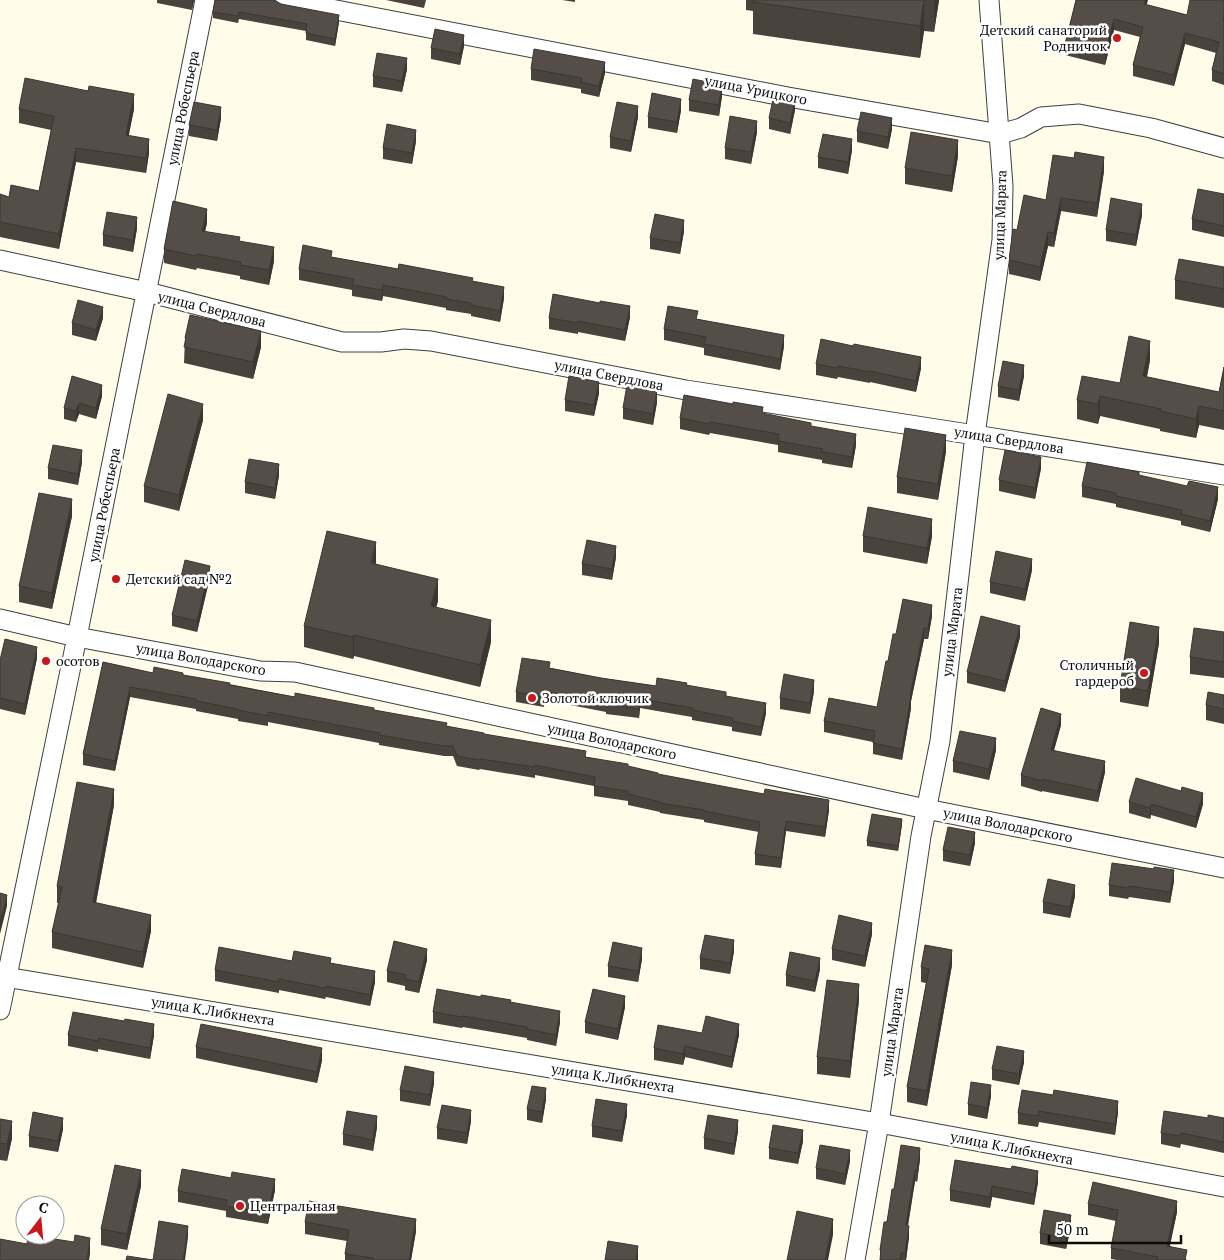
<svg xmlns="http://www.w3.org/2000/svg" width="1224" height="1260" font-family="'PT Serif',serif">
<rect width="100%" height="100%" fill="#fffcea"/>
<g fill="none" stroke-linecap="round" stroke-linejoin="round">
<g stroke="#3f3f3f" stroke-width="21">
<g id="minor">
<polyline points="284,0 788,97 1000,134 1021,128 1041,117 1079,114 1151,128 1224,148"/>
<polyline points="0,260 147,292 342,342 381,342 404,339 431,341 686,390 975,435 1224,475"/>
<polyline points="0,619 77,637 260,671 295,672 926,809 1224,868"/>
<polyline points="0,976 879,1123 1224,1187"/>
<polyline points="0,1010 77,637 205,0"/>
<polyline points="855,1260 879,1123 921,836 940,741 975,435 1002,240 1003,186 989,0"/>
</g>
</g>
<use href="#minor" stroke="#fff" stroke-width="19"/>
</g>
<g fill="#49423d">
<polygon points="157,0 194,0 192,10 157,3"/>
<polygon points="386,0 426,0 424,8"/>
<polygon points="562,0 575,0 575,2"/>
<polygon points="746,0 939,0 934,32 924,31 920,58 753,34 753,11 746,10"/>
<polygon points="1076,0 1147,5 1187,15 1224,0 1224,85 1212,81 1212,70 1216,53 1185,44 1174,86 1133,76 1133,65 1140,37 1114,30 1105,65 1065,55 1065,44"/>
<polygon points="276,1 281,4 339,22 335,46 306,40 306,31 239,19 238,23 213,18 213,12"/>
<polygon points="464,46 460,65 431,59 431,48"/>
<polygon points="407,69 402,92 373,87 373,76"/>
<polygon points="531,69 605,73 599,97 581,93 581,89 531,80"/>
<polygon points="722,96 719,116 689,111 689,100"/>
<polygon points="19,109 134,109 128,136 149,153 146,173 76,162 59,249 0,237 0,194 9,197 39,191 51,130 19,123"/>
<polygon points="681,110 677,133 648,128 648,117"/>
<polygon points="795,110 790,134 769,129 769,118"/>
<polygon points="638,117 631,152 610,148 610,137"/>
<polygon points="221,118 217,141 189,136 189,125"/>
<polygon points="892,129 888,149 857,142 857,131"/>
<polygon points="757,132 751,164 725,159 725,148"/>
<polygon points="416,141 412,164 383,159 383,148"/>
<polygon points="852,150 848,174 818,168 818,157"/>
<polygon points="958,156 952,192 905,184 905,168"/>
<polygon points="1104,171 1097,217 1061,211 1054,247 1048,246 1040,281 1009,274 1009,260 1017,230 1046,200"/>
<polygon points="1224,194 1224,237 1192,230 1192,219"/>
<polygon points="1142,215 1136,246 1106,241 1106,230"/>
<polygon points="207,223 205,231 240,241 274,261 269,285 240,279 240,276 197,268 196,270 164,263 164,249"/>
<polygon points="137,228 133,252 103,246 103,235"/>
<polygon points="684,231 680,254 650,249 650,238"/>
<polygon points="332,257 398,269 473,281 504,298 500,322 471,316 471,314 446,310 446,308 383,296 382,301 352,296 352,290 299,280 299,269"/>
<polygon points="1224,267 1224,308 1175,299 1175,280"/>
<polygon points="630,317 625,341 578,332 578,334 549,329 549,318"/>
<polygon points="103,318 96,341 72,335 72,323"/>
<polygon points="698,319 784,346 780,370 704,355 704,348 664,340 664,329"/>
<polygon points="185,338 261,347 253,379 184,363"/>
<polygon points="1150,360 1147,377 1219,392 1224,367 1224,430 1199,425 1196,438 1160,431 1160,429 1100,416 1098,424 1077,419 1077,400 1120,383"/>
<polygon points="816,364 921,368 916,392 870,382 870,383 838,377 837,379 816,375"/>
<polygon points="1024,376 1019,401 998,397 998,386"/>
<polygon points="599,393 594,416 565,411 565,400"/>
<polygon points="102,396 96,419 79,414 76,422 64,419 64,408"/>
<polygon points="657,402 653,425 623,419 623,408"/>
<polygon points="763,414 811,426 856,445 852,468 822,463 822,460 778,452 778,445 710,433 709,435 680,429 680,418"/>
<polygon points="203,420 179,511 144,502 144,486"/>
<polygon points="946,451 938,500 897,493 897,477"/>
<polygon points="82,462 78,485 48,479 48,468"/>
<polygon points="1041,468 1035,499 999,491 999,480"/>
<polygon points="279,475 275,499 245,493 245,482"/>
<polygon points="1139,476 1218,499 1210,532 1181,525 1181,521 1116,507 1116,504 1082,497 1082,486"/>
<polygon points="72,516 52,609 19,602 19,586"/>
<polygon points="863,536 932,536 927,564 863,552"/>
<polygon points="616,557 612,580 582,575 582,564"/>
<polygon points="376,564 438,601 436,607 491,642 480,687 354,656 353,659 304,647 304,626"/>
<polygon points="1032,570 1025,601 990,593 990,582"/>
<polygon points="210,577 197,632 172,626 172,615"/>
<polygon points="932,616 928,639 924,639 911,701 911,708 902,760 873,754 873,742 824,732 824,721 877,707 888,661 896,634"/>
<polygon points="1224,632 1224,678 1190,674 1190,657"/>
<polygon points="1020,637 1005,692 967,683 967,672"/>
<polygon points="1159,643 1148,707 1120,702 1120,686"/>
<polygon points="37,658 25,715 0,709 0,660"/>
<polygon points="103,662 153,673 183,675 295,697 374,710 628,766 658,775 829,810 825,837 786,831 781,868 755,865 755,854 759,832 704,822 704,820 660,813 660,812 628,805 628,801 594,796 594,786 535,775 535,778 480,769 479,770 457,766 453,756 444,756 379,745 379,743 268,722 268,726 238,721 238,719 196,711 196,709 130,697 115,771 83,765 83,754"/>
<polygon points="550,668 601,678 656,686 687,685 726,696 766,713 761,736 732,731 732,727 692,720 692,717 640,708 639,718 606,714 606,712 545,700 544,707 516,702 516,692"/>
<polygon points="814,691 810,714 780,709 780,698"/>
<polygon points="1224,695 1224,724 1206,720 1206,705"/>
<polygon points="1061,725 1054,750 1105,772 1098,802 1042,791 1042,792 1021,786 1021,775"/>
<polygon points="996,750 989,780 953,772 953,761"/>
<polygon points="1129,802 1203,804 1196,828 1151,815 1150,819 1129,813"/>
<polygon points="114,805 96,903 151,931 143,968 52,948 52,932 59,903 57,903 57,886"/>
<polygon points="902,824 898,851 867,846 867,841"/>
<polygon points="975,843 970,866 943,861 943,850"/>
<polygon points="1174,881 1170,903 1129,897 1128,899 1109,896 1109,885"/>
<polygon points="1075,896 1070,918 1043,913 1043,902"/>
<polygon points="872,934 865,967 832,960 832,949"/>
<polygon points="734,951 730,974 700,969 700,958"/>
<polygon points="642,959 638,982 608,977 608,966"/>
<polygon points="427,960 419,993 405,990 405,986 387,982 387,971"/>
<polygon points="292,961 331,963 375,982 370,1006 326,997 325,999 279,990 279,993 215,981 215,970"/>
<polygon points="952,965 927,1106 907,1102 907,1087 926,983 921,982 921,967"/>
<polygon points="820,969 815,992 786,986 786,975"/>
<polygon points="859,1000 850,1078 817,1074 817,1057"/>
<polygon points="511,1002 560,1022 556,1046 527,1040 527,1038 463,1027 462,1028 433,1023 433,1012"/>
<polygon points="625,1007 618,1040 585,1033 585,1022"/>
<polygon points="702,1033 739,1035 732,1068 685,1057 683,1065 654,1060 654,1048"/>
<polygon points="68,1035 154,1035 150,1059 98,1049 98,1052 68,1046"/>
<polygon points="196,1047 322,1060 317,1083 196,1058"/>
<polygon points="1024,1062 1019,1085 992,1080 992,1069"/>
<polygon points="434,1083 430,1106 400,1101 400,1090"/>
<polygon points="1022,1090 1118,1112 1115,1135 1039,1122 1038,1127 1018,1124 1018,1113"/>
<polygon points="991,1096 987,1119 968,1115 968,1104"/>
<polygon points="546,1099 542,1123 527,1120 527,1109"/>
<polygon points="627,1115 622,1142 592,1137 592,1126"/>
<polygon points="1208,1118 1224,1118 1224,1153 1181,1144 1180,1148 1161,1144 1161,1133"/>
<polygon points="0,1119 12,1138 7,1161 0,1160"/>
<polygon points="471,1121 467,1144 437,1139 437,1128"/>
<polygon points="377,1127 373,1151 343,1145 343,1134"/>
<polygon points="63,1129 58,1152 29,1147 29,1136"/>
<polygon points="738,1131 734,1155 704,1149 704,1138"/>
<polygon points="803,1141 798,1164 769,1159 769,1148"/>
<polygon points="920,1159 917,1182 915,1181 908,1226 909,1237 906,1260 880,1260 880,1250 894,1189"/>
<polygon points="955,1160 1038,1182 1034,1205 992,1197 990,1208 950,1201 950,1190"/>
<polygon points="850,1161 845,1185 816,1179 816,1168"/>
<polygon points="141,1186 127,1250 101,1245 101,1229"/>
<polygon points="275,1190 268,1224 226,1217 226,1211 178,1202 178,1191"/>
<polygon points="1088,1204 1177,1212 1170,1246 1187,1260 1117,1260 1111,1259 1111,1248 1116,1221 1088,1215"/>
<polygon points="305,1222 416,1231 411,1260 345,1260 345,1254 347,1241 305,1234"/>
<polygon points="1071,1226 1066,1249 1040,1244 1040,1233"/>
</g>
<g fill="#3c3632">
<polygon points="192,0 194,0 192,10"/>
<polygon points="924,0 924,31 920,58 920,26"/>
<polygon points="934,0 939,0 934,32"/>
<polygon points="1145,0 1148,0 1144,15 1144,4"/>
<polygon points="339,15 339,22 335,46 335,39"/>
<polygon points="1114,19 1114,30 1105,65 1105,54"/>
<polygon points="1185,33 1185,44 1174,86 1174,75"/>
<polygon points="464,35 464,46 460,65 460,54"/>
<polygon points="407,58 407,69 402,92 402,81"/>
<polygon points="605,62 605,73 599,97 599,86"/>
<polygon points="722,85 722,96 719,116 719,105"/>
<polygon points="134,94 134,109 126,150 126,135"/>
<polygon points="681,99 681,110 677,133 677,122"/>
<polygon points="795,99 795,110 790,134 790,123"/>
<polygon points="638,106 638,117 631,152 631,141"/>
<polygon points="221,107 221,118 217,141 217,130"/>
<polygon points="892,118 892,129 888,149 888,137"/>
<polygon points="757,121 757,132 751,164 751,152"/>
<polygon points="416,130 416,141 412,164 412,153"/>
<polygon points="149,139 149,153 146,173 146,158"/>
<polygon points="852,139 852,150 848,174 848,162"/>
<polygon points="958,140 958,156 952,192 952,176"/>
<polygon points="76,148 76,162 59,249 59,234"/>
<polygon points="1104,157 1104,171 1097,217 1097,203"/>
<polygon points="1061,198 1061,211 1054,247 1054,233"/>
<polygon points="1142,204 1142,215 1136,246 1136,235"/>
<polygon points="207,209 207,223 202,245 202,231"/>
<polygon points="137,217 137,228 133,252 133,240"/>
<polygon points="684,220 684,231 680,254 680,243"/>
<polygon points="1048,232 1048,246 1040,281 1040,267"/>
<polygon points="274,247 274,261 269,285 269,270"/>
<polygon points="383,285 383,296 382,301 382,290"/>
<polygon points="504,287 504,298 500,322 500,311"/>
<polygon points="630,306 630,317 625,341 625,330"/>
<polygon points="103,307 103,318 96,341 96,330"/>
<polygon points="261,331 261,347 253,379 253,362"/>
<polygon points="784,335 784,346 780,370 780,359"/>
<polygon points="1150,341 1150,360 1143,395 1143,376"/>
<polygon points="921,357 921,368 916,392 916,381"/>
<polygon points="1024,365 1024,376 1019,401 1019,390"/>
<polygon points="599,382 599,393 594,416 594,405"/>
<polygon points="102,385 102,396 96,419 96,408"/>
<polygon points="657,390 657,402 653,425 653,414"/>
<polygon points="1100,396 1100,416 1098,424 1098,404"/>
<polygon points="79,403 79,414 76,422 76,411"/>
<polygon points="203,404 203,420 179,511 179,495"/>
<polygon points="1199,406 1199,425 1196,438 1196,419"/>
<polygon points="856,434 856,445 852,468 852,457"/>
<polygon points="946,435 946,451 938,500 938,484"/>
<polygon points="82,450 82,462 78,485 78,474"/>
<polygon points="1041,457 1041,468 1035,499 1035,488"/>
<polygon points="279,464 279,475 275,499 275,488"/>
<polygon points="1218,487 1218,499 1210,532 1210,521"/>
<polygon points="72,499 72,516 52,609 52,593"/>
<polygon points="932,519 932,536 927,564 927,548"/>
<polygon points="376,542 376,564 371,563"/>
<polygon points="616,546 616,557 612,580 612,569"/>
<polygon points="1032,559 1032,570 1025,601 1025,589"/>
<polygon points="210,566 210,577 197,632 197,621"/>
<polygon points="438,579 438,601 431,627 431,606"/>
<polygon points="932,605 932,616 928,639 928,628"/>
<polygon points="491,620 491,642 480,687 480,665"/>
<polygon points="1020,626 1020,637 1005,692 1005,681"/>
<polygon points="1159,627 1159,643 1148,707 1148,691"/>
<polygon points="924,628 924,639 911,701 911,708 902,760 902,749 910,696"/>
<polygon points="354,635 354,656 353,659 353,637"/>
<polygon points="37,647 37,658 25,715 25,704"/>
<polygon points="814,680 814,691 810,714 810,703"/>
<polygon points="130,687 130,697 115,771 115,761"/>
<polygon points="640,699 640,708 639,718 639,709"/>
<polygon points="766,703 766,713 761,736 761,727"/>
<polygon points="1061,714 1061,725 1051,761 1051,750"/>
<polygon points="996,738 996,750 989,780 989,769"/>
<polygon points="1105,761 1105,772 1098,802 1098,791"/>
<polygon points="114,789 114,805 93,918 93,902"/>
<polygon points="1203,793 1203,804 1196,828 1196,817"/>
<polygon points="829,800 829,810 825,837 825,827"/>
<polygon points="1151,804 1151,815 1150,819 1150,808"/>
<polygon points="902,819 902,824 898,851 898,846"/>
<polygon points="786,821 786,831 781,868 781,858"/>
<polygon points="975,832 975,843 970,866 970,855"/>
<polygon points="1174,870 1174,881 1170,903 1170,892"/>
<polygon points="1075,885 1075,896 1070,918 1070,907"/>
<polygon points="7,895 7,906 0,934 0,923"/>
<polygon points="151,915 151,931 143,968 143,952"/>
<polygon points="872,923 872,934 865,967 865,956"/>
<polygon points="734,940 734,951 730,974 730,963"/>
<polygon points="642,948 642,959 638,982 638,971"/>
<polygon points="427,949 427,960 419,993 419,982"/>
<polygon points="952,950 952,965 927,1106 927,1091"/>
<polygon points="820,958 820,969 815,992 815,981"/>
<polygon points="375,971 375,982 370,1006 370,995"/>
<polygon points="859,984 859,1000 850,1078 850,1061"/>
<polygon points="625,996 625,1007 618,1040 618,1029"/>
<polygon points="560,1011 560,1022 556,1046 556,1035"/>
<polygon points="154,1024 154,1035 150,1059 150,1048"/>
<polygon points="739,1024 739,1035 732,1068 732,1057"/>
<polygon points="685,1046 685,1057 683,1065 683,1054"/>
<polygon points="322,1048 322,1060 317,1083 317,1072"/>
<polygon points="1024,1051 1024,1062 1019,1085 1019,1074"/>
<polygon points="434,1072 434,1083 430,1106 430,1095"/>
<polygon points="991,1085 991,1096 987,1119 987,1108"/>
<polygon points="546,1088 546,1099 542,1123 542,1112"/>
<polygon points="1118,1101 1118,1112 1115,1135 1115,1124"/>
<polygon points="627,1104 627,1115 622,1142 622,1131"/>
<polygon points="471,1110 471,1121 467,1144 467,1133"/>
<polygon points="377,1116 377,1127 373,1151 373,1140"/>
<polygon points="63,1118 63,1129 58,1152 58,1141"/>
<polygon points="738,1120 738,1131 734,1155 734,1144"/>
<polygon points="12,1121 12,1138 7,1161 7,1144"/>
<polygon points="803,1130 803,1141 798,1164 798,1153"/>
<polygon points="920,1148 920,1159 917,1182 917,1171"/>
<polygon points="850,1150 850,1161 845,1185 845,1174"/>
<polygon points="141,1170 141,1186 127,1250 127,1234"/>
<polygon points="915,1170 915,1181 906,1236 906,1225"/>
<polygon points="1038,1171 1038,1182 1034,1205 1034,1194"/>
<polygon points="275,1179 275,1190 268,1224 268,1213"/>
<polygon points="992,1186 992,1197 990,1208 990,1197"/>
<polygon points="1177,1201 1177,1212 1167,1257 1167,1246"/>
<polygon points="1071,1215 1071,1226 1066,1249 1066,1238"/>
<polygon points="416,1219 416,1231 411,1260 409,1260"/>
<polygon points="833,1219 833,1235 828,1260 825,1260"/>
<polygon points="188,1226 188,1237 185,1260 183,1260"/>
<polygon points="909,1226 909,1237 906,1260 905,1260 905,1253"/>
<polygon points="90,1238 90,1254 89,1260 87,1260"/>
<polygon points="638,1246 638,1260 636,1260"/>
</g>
<g fill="#554d47" stroke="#3c3632">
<polygon points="215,0 275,0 276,1 281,4 339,15 335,39 306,33 307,24 239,12 238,16 213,12"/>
<polygon points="753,0 924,0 920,26 753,2"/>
<polygon points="1076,0 1145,0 1144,4 1187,15 1190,0 1224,0 1224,16 1223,20 1224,20 1224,74 1212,70 1219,42 1185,33 1174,75 1133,65 1143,27 1114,19 1105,54 1065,44"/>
<polygon points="435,29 464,35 460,54 431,48"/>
<polygon points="534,49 605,62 599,86 581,82 582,78 531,69"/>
<polygon points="377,53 407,58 402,81 373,76"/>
<polygon points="25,78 88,91 89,86 134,94 126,135 149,139 146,158 76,148 59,234 0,222 0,194 9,197 11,185 39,191 54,116 19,109"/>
<polygon points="693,79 722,85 719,105 689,100"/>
<polygon points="652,93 681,99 677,122 648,117"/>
<polygon points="774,95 795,99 790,123 769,118"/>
<polygon points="194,102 221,107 217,130 189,125"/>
<polygon points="617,102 638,106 631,141 610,137"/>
<polygon points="861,112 892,118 888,137 857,131"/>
<polygon points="730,116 757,121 751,152 725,148"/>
<polygon points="387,124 416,130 412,153 383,148"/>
<polygon points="911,132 958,140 952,176 905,168"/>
<polygon points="823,134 852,139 848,162 818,157"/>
<polygon points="1075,152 1104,157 1097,203 1061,198 1054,233 1048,232 1040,267 1009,260 1013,229 1017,230 1024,195 1046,200 1053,155 1074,158"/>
<polygon points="1198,189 1224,194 1224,226 1192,219"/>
<polygon points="1111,198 1142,204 1136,235 1106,230"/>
<polygon points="173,201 207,209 202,231 240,237 239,241 274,247 269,270 240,265 241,262 197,254 196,256 164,249"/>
<polygon points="107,212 137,217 133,240 103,235"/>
<polygon points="655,214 684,220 680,243 650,238"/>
<polygon points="303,245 332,251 331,257 398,269 399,264 473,278 472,281 504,287 500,311 471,305 471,303 446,299 447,297 383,285 382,290 352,285 354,279 299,269"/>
<polygon points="1179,259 1224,267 1224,289 1175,280"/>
<polygon points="553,294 600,303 600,301 630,306 625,330 578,321 578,323 549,318"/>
<polygon points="78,300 103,307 96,330 72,323"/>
<polygon points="668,306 698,311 696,319 784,335 780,359 704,344 706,337 664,329"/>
<polygon points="190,315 261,331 253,362 184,347 186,338 185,338"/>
<polygon points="1129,336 1150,341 1143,376 1219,392 1224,367 1224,411 1199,406 1196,419 1160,411 1161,409 1100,396 1098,404 1077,400 1082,376 1120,383"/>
<polygon points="821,339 853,346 854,344 921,357 916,381 870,371 870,372 838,366 837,368 816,364"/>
<polygon points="1003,361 1024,365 1019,390 998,386"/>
<polygon points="72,376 102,385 96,408 79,403 76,411 64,408"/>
<polygon points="569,376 599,382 594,405 565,400"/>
<polygon points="627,385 657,390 653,414 623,408"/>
<polygon points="168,394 203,404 179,495 144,486"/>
<polygon points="684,395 733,404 733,402 763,407 762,413 811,423 811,426 856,434 852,457 822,452 823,449 778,441 779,434 710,422 709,424 680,418"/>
<polygon points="905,428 946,435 938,484 897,477"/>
<polygon points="53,445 82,450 78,474 48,468"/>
<polygon points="1005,450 1041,457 1035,488 999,480"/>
<polygon points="249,459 279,464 275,488 245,482"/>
<polygon points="1087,462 1139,472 1139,475 1187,486 1189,481 1218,487 1210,521 1181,514 1182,510 1116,496 1116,493 1082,486"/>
<polygon points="39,493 72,499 52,593 19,586"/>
<polygon points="868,507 932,519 927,548 863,536"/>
<polygon points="327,531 376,542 371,563 438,579 431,606 491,620 480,665 354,635 353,637 304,626"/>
<polygon points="587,540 616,546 612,569 582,564"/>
<polygon points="996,551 1032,559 1025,589 990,582"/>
<polygon points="185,560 210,566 197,621 172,615"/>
<polygon points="903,599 932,605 928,628 924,628 910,696 911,696 902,749 873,743 875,731 824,721 829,698 877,707 886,661 888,661 893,634 896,634"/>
<polygon points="981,616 1020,626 1005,681 967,672"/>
<polygon points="1130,622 1159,627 1148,691 1120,686"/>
<polygon points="1194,628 1224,632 1224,662 1190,657"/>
<polygon points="5,639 37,647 25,704 0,698 0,660"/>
<polygon points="522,658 550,662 549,668 601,678 656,686 657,678 687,683 686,685 726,692 726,696 766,703 761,727 732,721 733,718 692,710 693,708 640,699 639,709 606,704 606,703 545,691 544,697 516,692"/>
<polygon points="103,662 153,673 154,667 183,673 183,675 230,683 229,685 295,697 295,693 374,708 374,710 447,723 446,726 484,733 484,734 586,751 585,757 628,764 628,766 658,773 658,774 764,794 765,789 829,800 825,827 786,821 781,858 755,854 760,822 704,811 704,810 660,803 660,802 628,794 628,791 594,786 595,777 535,765 535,767 480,759 479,760 457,756 453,746 444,746 379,735 380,733 268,712 268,716 238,710 238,709 196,701 196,699 130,687 115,761 83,754"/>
<polygon points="784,674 814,680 810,703 780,698"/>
<polygon points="1208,692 1224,695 1224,709 1206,705"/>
<polygon points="1041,708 1061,714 1051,750 1105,761 1098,791 1042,779 1042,781 1021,775"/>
<polygon points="960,731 996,738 989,769 953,761"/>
<polygon points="1136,778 1181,791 1182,787 1203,793 1196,817 1151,804 1150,808 1129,802"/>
<polygon points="77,782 114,789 93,902 151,915 143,952 52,932 62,887 57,886"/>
<polygon points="872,814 902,819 898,846 867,841"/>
<polygon points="948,827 975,832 970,855 943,850"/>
<polygon points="1112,863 1154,869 1154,867 1174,870 1170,892 1129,886 1128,888 1109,885"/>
<polygon points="1048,879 1075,885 1070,907 1043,902"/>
<polygon points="0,893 7,895 0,923"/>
<polygon points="839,915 872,923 865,956 832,949"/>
<polygon points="705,935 734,940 730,963 700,958"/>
<polygon points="394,941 427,949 419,982 405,979 406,975 387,971"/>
<polygon points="613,942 642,948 638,971 608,966"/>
<polygon points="925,945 952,950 927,1091 907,1087 929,969 921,967"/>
<polygon points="219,947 292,961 294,951 331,958 330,963 375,971 370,995 326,986 325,988 279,979 279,982 215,970"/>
<polygon points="790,952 820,958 815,981 786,975"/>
<polygon points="827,980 859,984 850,1061 817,1057"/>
<polygon points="437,989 481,997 481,995 511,1000 510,1002 560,1011 556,1035 527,1029 527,1027 463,1016 462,1017 433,1012"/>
<polygon points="593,989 625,996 618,1029 585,1022"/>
<polygon points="73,1012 124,1021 125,1019 154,1024 150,1048 98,1038 98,1041 68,1035"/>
<polygon points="706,1016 739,1024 732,1057 685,1046 683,1054 654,1048 658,1025 702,1033"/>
<polygon points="201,1024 322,1048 317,1072 196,1047"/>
<polygon points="997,1046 1024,1051 1019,1074 992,1069"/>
<polygon points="405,1066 434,1072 430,1095 400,1090"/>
<polygon points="971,1082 991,1085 987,1108 968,1104"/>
<polygon points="532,1086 546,1088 542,1112 527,1109"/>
<polygon points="1022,1090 1053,1095 1054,1090 1118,1101 1115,1124 1039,1111 1038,1116 1018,1113"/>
<polygon points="596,1099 627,1104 622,1131 592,1126"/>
<polygon points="442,1105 471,1110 467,1133 437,1128"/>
<polygon points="347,1111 377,1116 373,1140 343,1134"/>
<polygon points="1164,1111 1208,1118 1208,1115 1224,1118 1224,1142 1181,1133 1180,1136 1161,1133"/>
<polygon points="33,1112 63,1118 58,1141 29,1136"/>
<polygon points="708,1115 738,1120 734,1144 704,1138"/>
<polygon points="0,1119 12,1121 7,1144 0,1143"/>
<polygon points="773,1125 803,1130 798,1153 769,1148"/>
<polygon points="820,1145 850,1150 845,1174 816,1168"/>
<polygon points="901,1145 920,1148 917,1171 915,1170 906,1225 909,1226 905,1253 901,1253 900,1260 880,1260 881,1250 880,1250 884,1222 887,1222 892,1189 894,1189"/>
<polygon points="955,1160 1011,1169 1012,1166 1038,1171 1034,1194 992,1186 990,1197 950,1190"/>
<polygon points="115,1165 141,1170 127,1234 101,1229"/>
<polygon points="182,1169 231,1178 232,1172 275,1179 268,1213 226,1206 227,1200 178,1191"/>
<polygon points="1093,1182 1177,1201 1167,1246 1187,1250 1185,1260 1157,1260 1158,1257 1111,1248 1118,1210 1088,1204"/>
<polygon points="309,1201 416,1219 409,1260 373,1260 373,1258 345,1254 349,1230 305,1222"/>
<polygon points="1044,1210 1071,1215 1066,1238 1040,1233"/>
<polygon points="797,1211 833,1219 825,1260 787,1260"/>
<polygon points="159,1221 188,1226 183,1260 126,1260 127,1256 153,1260"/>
<polygon points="28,1235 74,1242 75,1235 90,1238 87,1260 0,1260 0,1239 27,1244"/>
<polygon points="608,1241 638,1246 636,1260 605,1260"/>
</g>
<g fill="#c8181a" stroke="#fff" stroke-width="2">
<circle cx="1117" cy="38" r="5"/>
<circle cx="116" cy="579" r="5"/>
<circle cx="46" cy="661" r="5"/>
<circle cx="1144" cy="673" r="5"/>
<circle cx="532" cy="698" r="5"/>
<circle cx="240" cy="1206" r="5"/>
</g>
<g text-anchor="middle" stroke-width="5" stroke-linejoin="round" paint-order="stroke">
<g font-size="14" fill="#0c0c0c" stroke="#fff" text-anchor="start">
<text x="1107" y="35" text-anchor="end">Детский санаторий<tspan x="1107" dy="16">Родничок</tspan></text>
<text x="126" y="584">Детский сад №2</text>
<text x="56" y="666">осотов</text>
<text x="1134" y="670" text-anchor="end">Столичный<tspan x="1134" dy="16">гардероб</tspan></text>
<text x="542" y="703">Золотой ключик</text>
<text x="250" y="1211">Центральная</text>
</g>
<g font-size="14" fill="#0c0c0c" stroke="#fff">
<text transform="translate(756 90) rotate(11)" y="5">улица Урицкого</text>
<text transform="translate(183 108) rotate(-79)" y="5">улица Робеспьера</text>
<text transform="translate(1000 215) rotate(-88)" y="5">улица Марата</text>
<text transform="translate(212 309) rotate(14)" y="5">улица Свердлова</text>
<text transform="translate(609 375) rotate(11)" y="5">улица Свердлова</text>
<text transform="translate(1009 440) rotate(9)" y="5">улица Свердлова</text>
<text transform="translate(104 505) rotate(-79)" y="5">улица Робеспьера</text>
<text transform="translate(952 632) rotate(-83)" y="5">улица Марата</text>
<text transform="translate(201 659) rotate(10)" y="5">улица Володарского</text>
<text transform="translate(612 741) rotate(12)" y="5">улица Володарского</text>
<text transform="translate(1008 825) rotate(11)" y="5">улица Володарского</text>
<text transform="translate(213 1011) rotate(9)" y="5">улица К.Либкнехта</text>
<text transform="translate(892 1032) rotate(-82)" y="5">улица Марата</text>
<text transform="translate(613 1078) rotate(9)" y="5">улица К.Либкнехта</text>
<text transform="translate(1012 1148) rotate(11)" y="5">улица К.Либкнехта</text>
</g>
</g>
<g transform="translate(40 1220) rotate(16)"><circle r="24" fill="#ffffff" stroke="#9e9e9e"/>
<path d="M0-4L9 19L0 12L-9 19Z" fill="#c8181a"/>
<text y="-8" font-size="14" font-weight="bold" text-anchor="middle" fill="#0c0c0c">С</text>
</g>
<path d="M1049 1235v8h132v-8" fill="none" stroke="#0c0c0c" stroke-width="2.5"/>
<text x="1056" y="1235" font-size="15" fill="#0c0c0c" stroke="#ffffff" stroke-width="4" paint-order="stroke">50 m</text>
</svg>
